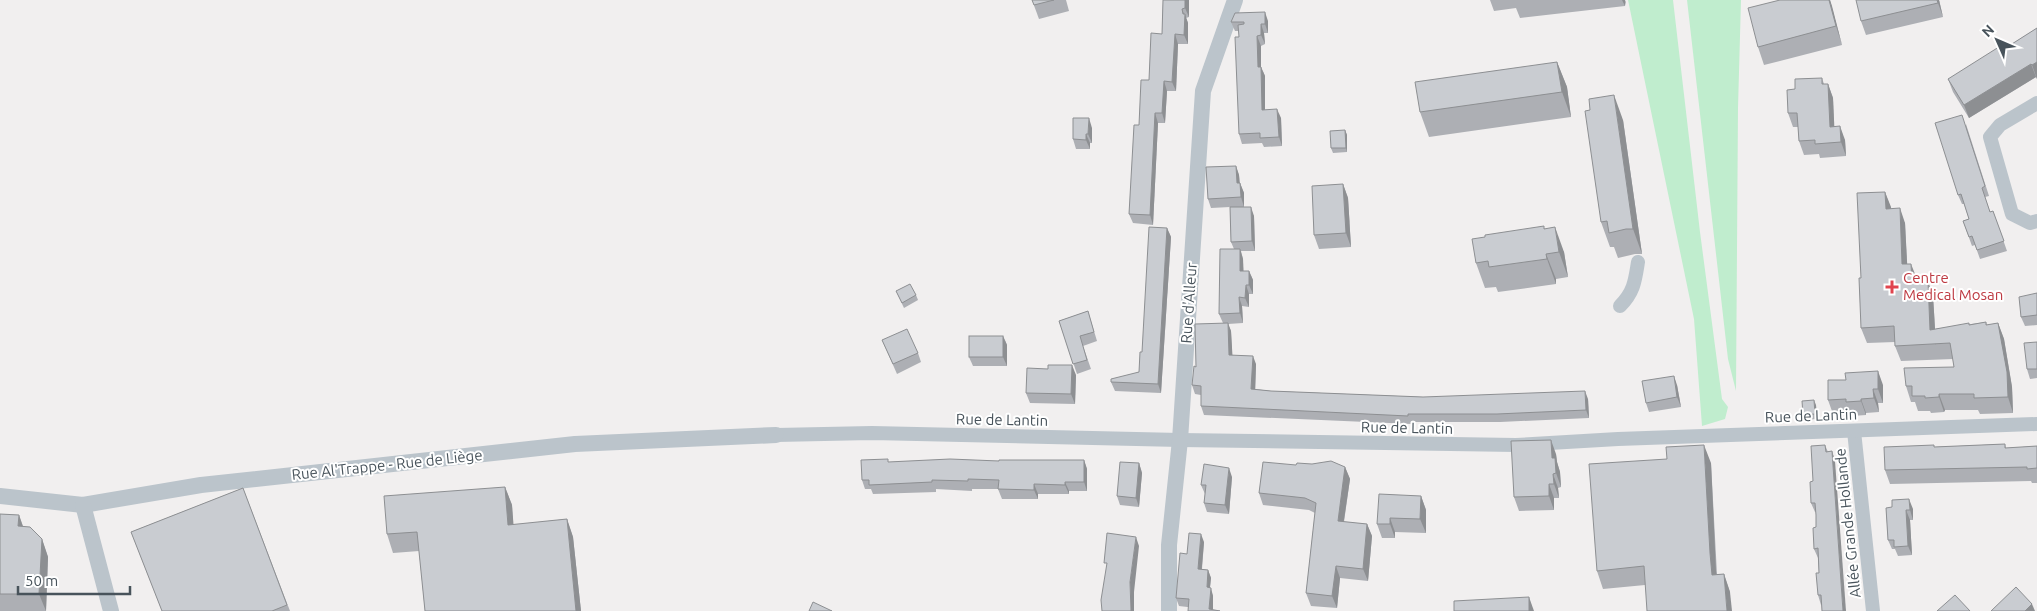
<svg xmlns="http://www.w3.org/2000/svg" width="2037" height="611" font-family="Ubuntu,sans-serif">
<rect width="100%" height="100%" fill="#f1efef"/>
<g fill="#c0edce">
<polygon points="1628,0 1673,0 1700,232 1722,399 1728,407 1725,419 1702,426 1694,319"/>
<polygon points="1687,0 1741,0 1738,108 1736,391 1728,359"/>
</g>
<g fill="none" stroke-linecap="round" stroke-linejoin="round">
<g stroke="#bbc4cb" stroke-width="14">
<polyline points="2037,103 2000,125 1990,137 2012,214 2030,223 2037,221"/>
<path d="M1620 306C1634 292 1635 281 1638 262"/>
<polyline points="1854,431 1873,611"/>
<polyline points="776,435 872,433 1180,440 1516,445 1618,439 2037,424"/>
</g>
<g stroke="#bbc4cb" stroke-width="16">
<polyline points="0,496 83,505 201,485 575,444 776,435"/>
<polyline points="83,505 111,611"/>
<polyline points="1169,611 1169,545 1180,440 1203,91 1235,0"/>
</g>
</g>
<g fill="#adafb4">
<polygon points="1032,0 1066,0 1069,11 1039,19"/>
<polygon points="1163,0 1189,0 1189,17 1186,18 1188,23 1188,44 1178,44 1176,91 1167,91 1165,123 1158,123 1153,225 1133,223 1129,214 1139,125 1149,80 1162,34"/>
<polygon points="1490,0 1625,0 1626,2 1625,6 1520,18 1516,8 1494,11"/>
<polygon points="1780,0 1830,0 1842,45 1764,65 1758,47"/>
<polygon points="1939,0 1943,17 1866,35 1861,21"/>
<polygon points="1268,21 1268,33 1264,33 1265,44 1261,46 1261,67 1265,76 1265,110 1281,118 1282,146 1264,147 1262,143 1242,144 1239,134 1239,31 1235,31 1231,22"/>
<polygon points="2037,28 2037,79 2036,77 1969,118 1953,92 1948,79 2004,49"/>
<polygon points="1557,62 1567,87 1571,117 1429,137 1420,112"/>
<polygon points="1822,78 1824,84 1828,84 1833,98 1834,126 1845,140 1846,156 1820,158 1819,154 1804,155 1799,141 1798,127 1793,127 1788,113 1795,89"/>
<polygon points="1623,120 1642,254 1635,254 1618,258 1614,247 1610,247 1601,222"/>
<polygon points="1966,124 1989,196 1985,197 1990,212 1993,211 2007,251 1980,259 1975,245 1972,246 1963,221 1969,219 1964,204 1962,204 1958,195"/>
<polygon points="1092,128 1092,143 1090,143 1090,149 1076,149 1073,139"/>
<polygon points="1345,130 1347,135 1347,152 1333,153 1331,148"/>
<polygon points="1236,166 1239,175 1240,183 1244,193 1244,207 1254,216 1255,251 1241,251 1243,259 1243,271 1249,271 1253,280 1253,294 1249,294 1249,307 1242,306 1243,323 1228,324 1231,331 1232,355 1256,364 1255,389 1271,391 1423,397 1588,399 1589,418 1500,422 1412,422 1412,424 1204,415 1201,406 1201,395 1195,394 1192,385 1196,367 1223,323 1219,314 1234,249 1231,242 1230,207 1211,208 1208,199"/>
<polygon points="1343,184 1348,198 1351,247 1319,249 1314,235"/>
<polygon points="1885,192 1891,209 1905,223 1907,264 1917,279 1917,282 1933,296 1935,329 1986,322 1987,325 1998,323 2004,339 2012,387 2013,413 1980,414 1978,410 1945,410 1944,412 1931,413 1930,411 1918,411 1915,402 1911,402 1906,386 1954,367 1953,359 1901,361 1895,346 1895,342 1867,343 1861,328 1861,278"/>
<polygon points="1544,226 1544,228 1564,252 1568,277 1556,279 1556,284 1498,292 1496,287 1485,288 1476,263"/>
<polygon points="1167,228 1171,237 1161,393 1115,391 1111,382 1139,372 1142,352"/>
<polygon points="896,291 916,295 918,300 904,308"/>
<polygon points="2037,293 2037,325 2025,326 2021,317"/>
<polygon points="1088,311 1097,341 1083,346 1091,369 1077,374 1059,321"/>
<polygon points="1003,336 1007,345 1007,366 973,366 969,357"/>
<polygon points="882,340 918,353 921,362 897,374"/>
<polygon points="2037,342 2037,378 2030,379 2027,369"/>
<polygon points="1076,375 1075,404 1030,403 1026,393"/>
<polygon points="1677,385 1681,407 1649,412 1646,403"/>
<polygon points="1883,385 1883,403 1878,403 1879,412 1866,413 1866,415 1852,416 1851,413 1833,414 1828,400"/>
<polygon points="1816,405 1817,419 1804,420 1803,415"/>
<polygon points="2005,444 2006,448 2037,446 2037,483 2032,483 2031,481 1890,484 1885,470 1935,447"/>
<polygon points="1825,445 1828,452 1832,451 1835,461 1822,605 1821,605 1818,595 1819,573 1818,558 1814,549 1816,527 1816,512 1815,512 1811,503 1813,481"/>
<polygon points="1556,454 1557,462 1560,472 1561,487 1558,488 1559,498 1554,498 1554,510 1519,511 1514,497"/>
<polygon points="1084,460 1087,469 1087,491 1069,491 1069,494 1038,494 1038,499 1002,499 998,489 972,489 972,491 936,489 936,492 873,494 871,489 865,489 862,480 889,462"/>
<polygon points="1139,463 1142,473 1139,507 1120,505 1117,496"/>
<polygon points="1711,463 1717,574 1724,574 1730,592 1645,585 1603,589 1597,571"/>
<polygon points="1296,465 1345,467 1350,479 1344,522 1367,524 1372,536 1368,581 1340,578 1337,608 1311,606 1306,593 1315,513 1309,510 1263,505 1259,493"/>
<polygon points="1232,477 1229,514 1207,512 1204,503 1205,494 1201,485"/>
<polygon points="505,487 512,505 513,525 567,519 573,537 581,611 425,611 419,551 393,553 387,534"/>
<polygon points="243,488 290,611 162,611 131,532"/>
<polygon points="1421,496 1426,510 1426,533 1395,532 1395,538 1382,538 1377,524"/>
<polygon points="1886,508 1913,509 1913,520 1910,520 1912,555 1898,556 1895,549 1892,549 1888,540"/>
<polygon points="0,514 19,515 23,526 42,539 48,557 46,611 0,611"/>
<polygon points="1204,542 1202,569 1208,570 1211,578 1210,588 1213,596 1213,610 1179,606 1176,598 1187,554"/>
</g>
<g fill="#8d8f92">
<polygon points="1185,0 1189,0 1189,17 1185,8"/>
<polygon points="1622,0 1625,0 1625,6"/>
<polygon points="1829,0 1830,0 1832,6 1842,45 1836,26"/>
<polygon points="1937,0 1939,0 1943,17 1938,3"/>
<polygon points="1182,9 1185,17 1185,14 1188,23 1188,44 1184,35"/>
<polygon points="1265,12 1268,21 1268,33 1265,24"/>
<polygon points="1261,24 1264,33 1265,44 1261,35"/>
<polygon points="1175,34 1178,44 1176,91 1172,82"/>
<polygon points="1257,36 1261,46 1261,76 1258,67"/>
<polygon points="1557,62 1567,87 1571,117 1562,92"/>
<polygon points="2037,62 2037,79 2032,65"/>
<polygon points="2031,64 2036,77 1969,118 1964,105"/>
<polygon points="1261,67 1265,76 1265,119 1262,110"/>
<polygon points="1164,81 1167,91 1165,123 1162,113"/>
<polygon points="1828,84 1833,98 1835,141 1830,127"/>
<polygon points="1614,95 1623,120 1642,254 1633,229"/>
<polygon points="1277,109 1281,118 1282,146 1279,137"/>
<polygon points="1155,113 1158,123 1153,225 1150,215"/>
<polygon points="1089,118 1092,128 1092,143 1088,134"/>
<polygon points="1840,126 1845,140 1846,156 1841,142"/>
<polygon points="1345,130 1347,135 1347,152 1346,148"/>
<polygon points="1086,134 1090,143 1090,149 1086,140"/>
<polygon points="1236,166 1239,175 1240,193 1237,183"/>
<polygon points="1240,183 1244,193 1244,207 1241,197"/>
<polygon points="1343,184 1348,198 1351,247 1346,233"/>
<polygon points="1885,192 1891,207 1892,224 1886,209"/>
<polygon points="1251,207 1254,216 1255,251 1252,241"/>
<polygon points="1900,208 1905,223 1908,280 1902,264"/>
<polygon points="1555,227 1564,252 1568,277 1559,252"/>
<polygon points="1167,228 1171,237 1161,393 1158,384"/>
<polygon points="1240,249 1243,259 1244,280 1240,271"/>
<polygon points="1546,254 1556,279 1556,284 1547,259"/>
<polygon points="1911,264 1917,279 1917,297 1912,282"/>
<polygon points="1249,271 1253,280 1253,294 1249,285"/>
<polygon points="1928,281 1933,296 1936,345 1930,330"/>
<polygon points="1246,285 1249,294 1249,307 1245,298"/>
<polygon points="1239,297 1242,306 1243,323 1240,313"/>
<polygon points="1228,323 1231,331 1233,364 1229,355"/>
<polygon points="1998,323 2004,339 2012,387 2013,413 2008,397"/>
<polygon points="1003,336 1007,345 1007,366 1003,357"/>
<polygon points="1253,356 1256,364 1255,397 1251,389"/>
<polygon points="1072,365 1076,375 1075,404 1071,394"/>
<polygon points="1878,371 1883,385 1883,403 1878,389"/>
<polygon points="1674,376 1677,385 1681,407 1677,397"/>
<polygon points="1873,389 1878,403 1879,412 1874,398"/>
<polygon points="1585,391 1588,399 1589,418 1586,410"/>
<polygon points="1939,394 1945,410 1944,412 1939,397"/>
<polygon points="1861,399 1866,413 1866,415 1861,401"/>
<polygon points="1814,400 1816,405 1817,419 1815,414"/>
<polygon points="1551,440 1556,454 1557,462 1560,472 1561,487 1556,473 1552,458"/>
<polygon points="1704,445 1711,463 1716,571 1719,593 1712,575 1710,553"/>
<polygon points="1832,451 1835,461 1846,611 1843,611"/>
<polygon points="1084,460 1087,469 1087,491 1084,482"/>
<polygon points="1139,463 1142,473 1139,507 1136,498"/>
<polygon points="1345,467 1350,479 1342,533 1338,521"/>
<polygon points="1229,468 1232,477 1229,514 1225,505"/>
<polygon points="1553,474 1558,488 1559,498 1554,484"/>
<polygon points="1065,482 1069,491 1069,494 1065,485"/>
<polygon points="1034,484 1038,494 1038,499 1034,490"/>
<polygon points="1549,484 1554,498 1554,510 1549,496"/>
<polygon points="505,487 512,505 515,544 508,525"/>
<polygon points="1421,496 1426,510 1426,533 1420,519"/>
<polygon points="1909,499 1913,509 1913,520 1910,510"/>
<polygon points="1906,510 1910,520 1912,555 1908,546"/>
<polygon points="19,515 25,533 18,526"/>
<polygon points="1390,518 1395,532 1395,538 1390,524"/>
<polygon points="567,519 573,537 581,611 576,611"/>
<polygon points="1367,524 1372,536 1368,581 1363,569"/>
<polygon points="1201,534 1204,542 1201,577 1198,569"/>
<polygon points="1136,537 1139,546 1134,592 1134,611 1131,611 1130,582"/>
<polygon points="42,539 48,557 46,611 39,594"/>
<polygon points="1336,566 1340,578 1337,608 1332,596"/>
<polygon points="1208,570 1211,578 1209,595 1207,587"/>
<polygon points="1724,574 1730,592 1732,611 1727,611"/>
<polygon points="1211,588 1213,596 1213,611 1209,609"/>
<polygon points="1529,597 1534,611 1529,611"/>
<polygon points="2032,604 2035,611 2025,611"/>
</g>
<g fill="#c9ccd1" stroke="#8d8f92">
<polygon points="1032,0 1054,0 1034,5"/>
<polygon points="1163,0 1185,0 1185,8 1182,9 1183,14 1185,14 1184,35 1175,34 1172,82 1164,81 1162,113 1155,113 1150,215 1129,214 1134,125 1139,125 1141,80 1149,80 1151,33 1162,34"/>
<polygon points="1780,0 1829,0 1836,26 1758,47 1748,8"/>
<polygon points="1856,0 1937,0 1938,3 1861,21"/>
<polygon points="1265,12 1265,24 1261,24 1261,35 1257,36 1258,67 1261,67 1262,110 1277,109 1279,137 1260,138 1260,133 1239,134 1235,37 1239,37 1238,25 1244,24 1244,22 1231,22 1235,13"/>
<polygon points="2037,28 2037,62 2032,65 2031,64 1964,105 1948,79 2002,45 2004,49"/>
<polygon points="1557,62 1562,92 1420,112 1415,82"/>
<polygon points="1822,78 1822,84 1828,84 1830,127 1840,126 1841,142 1815,144 1815,140 1799,141 1797,113 1788,113 1787,90 1795,89 1795,79"/>
<polygon points="1614,95 1633,229 1626,229 1609,233 1607,221 1601,222 1585,111 1590,110 1589,99"/>
<polygon points="1962,115 1985,186 1982,188 1990,212 1993,211 2004,241 1977,250 1972,236 1969,237 1963,221 1969,219 1961,194 1958,195 1935,123"/>
<polygon points="1073,118 1089,118 1088,134 1086,134 1086,140 1073,139"/>
<polygon points="1345,130 1346,148 1331,148 1330,131"/>
<polygon points="1236,166 1237,183 1240,183 1241,197 1208,199 1206,167"/>
<polygon points="1343,184 1346,233 1314,235 1312,186"/>
<polygon points="1885,192 1886,209 1900,208 1902,264 1911,264 1912,282 1928,281 1930,330 1969,323 1969,325 1986,322 1986,325 1998,323 2007,372 2008,397 1974,398 1974,394 1939,394 1939,397 1925,398 1925,396 1912,396 1912,386 1906,386 1904,368 1954,367 1950,343 1895,346 1894,326 1861,328 1859,278 1861,278 1857,193"/>
<polygon points="1230,207 1251,207 1252,241 1231,242"/>
<polygon points="1544,226 1544,229 1555,227 1559,252 1546,254 1547,259 1489,267 1488,261 1476,263 1472,239 1485,237 1485,235"/>
<polygon points="1149,227 1167,228 1158,384 1111,382 1111,379 1139,372 1140,352 1142,352"/>
<polygon points="1220,249 1240,249 1240,271 1249,271 1249,285 1246,285 1245,298 1239,297 1240,313 1219,314"/>
<polygon points="910,284 916,295 902,303 896,291"/>
<polygon points="2037,293 2037,315 2021,317 2019,297"/>
<polygon points="1088,311 1094,332 1080,336 1087,360 1073,364 1059,321"/>
<polygon points="1228,323 1229,355 1253,356 1251,389 1271,391 1423,397 1585,391 1586,410 1497,414 1408,414 1408,416 1201,406 1201,386 1192,385 1194,366 1196,367 1195,324"/>
<polygon points="907,329 918,353 893,364 882,340"/>
<rect x="969" y="336" width="34" height="21"/>
<polygon points="2037,342 2037,369 2027,369 2024,343"/>
<polygon points="1048,365 1072,365 1071,394 1026,393 1027,368 1048,369"/>
<polygon points="1878,371 1878,389 1873,389 1874,398 1861,399 1861,401 1846,402 1846,399 1828,400 1828,380 1846,380 1845,373"/>
<polygon points="1674,376 1677,397 1646,403 1642,381"/>
<polygon points="1814,400 1815,414 1803,415 1802,401"/>
<polygon points="1551,440 1552,458 1555,458 1556,473 1553,474 1554,484 1549,484 1549,496 1514,497 1511,441"/>
<polygon points="2005,444 2005,448 2037,446 2037,468 2027,469 2027,467 1885,470 1884,447 1934,445 1934,447"/>
<polygon points="1704,445 1710,553 1712,575 1724,574 1727,611 1647,611 1644,566 1597,571 1589,464 1667,459 1666,447"/>
<polygon points="1825,445 1826,452 1832,451 1843,611 1822,611 1821,595 1818,595 1816,573 1819,573 1818,548 1814,549 1813,528 1816,527 1816,515 1815,503 1811,503 1810,482 1813,481 1811,446"/>
<polygon points="888,459 888,462 950,459 999,461 999,460 1084,460 1084,482 1065,482 1065,485 1034,484 1034,490 998,489 999,480 968,479 968,481 932,480 932,482 869,485 869,480 862,480 861,460"/>
<polygon points="1331,461 1345,467 1338,521 1367,524 1363,569 1336,566 1332,596 1306,593 1316,503 1305,498 1259,493 1263,462 1296,465 1297,463 1312,464"/>
<polygon points="1120,462 1139,463 1136,498 1117,496"/>
<polygon points="1204,464 1229,468 1225,505 1204,503 1206,485 1201,485"/>
<polygon points="505,487 508,525 567,519 576,611 425,611 417,532 387,534 384,496"/>
<polygon points="243,488 287,605 272,611 162,611 131,532"/>
<polygon points="1379,494 1421,496 1420,519 1390,518 1390,524 1377,524"/>
<polygon points="1909,499 1910,510 1906,510 1908,546 1894,547 1894,540 1888,540 1886,508 1892,507 1892,500"/>
<polygon points="0,514 19,515 18,526 30,527 42,539 39,594 0,594"/>
<polygon points="1107,533 1136,537 1130,582 1131,611 1102,611 1101,600 1107,563 1104,563"/>
<polygon points="1189,533 1201,534 1198,569 1208,570 1207,587 1211,588 1209,609 1220,611 1188,611 1189,599 1176,598 1180,553 1187,554"/>
<polygon points="2016,587 2032,604 2025,611 1991,611"/>
<polygon points="1955,595 1970,611 1937,611"/>
<polygon points="1529,597 1529,611 1454,611 1454,601"/>
<polygon points="813,602 832,611 809,611"/>
</g>
<path fill="#e0444e" stroke="#fff" stroke-width="2" d="M1889.5 279.5h5v5h5v5h-5v5h-5v-5h-5v-5h5z"/>
<g text-anchor="middle" stroke-width="4" stroke-linejoin="round" paint-order="stroke">
<g font-size="15" fill="#be3a42" stroke="#fff" text-anchor="start">
<text x="1903" y="283">Centre<tspan x="1903" dy="17">Medical Mosan</tspan></text>
</g>
<g font-size="15" fill="#48535b" stroke="#fff">
<text transform="translate(1189 303) rotate(-86)" y="5">Rue d'Alleur</text>
<text transform="translate(1811 416) rotate(-2)" y="5">Rue de Lantin</text>
<text transform="translate(1002 420) rotate(1)" y="5">Rue de Lantin</text>
<text transform="translate(1407 428) rotate(1)" y="5">Rue de Lantin</text>
<text transform="translate(387 465) rotate(-6)" y="5">Rue Al'Trappe - Rue de Liège</text>
<text transform="translate(1848 523) rotate(-96)" y="5">Allée Grande Hollande</text>
</g>
</g>
<g transform="translate(1997 40) rotate(315)" stroke="#ffffff" stroke-width="4" paint-order="stroke">
<path d="M0-4L9 19L0 12L-9 19Z" fill="#48535b"/>
<text y="-8" font-size="14" font-weight="bold" text-anchor="middle" fill="#48535b">N</text>
</g>
<path d="M18 586v8h112v-8" fill="none" stroke="#48535b" stroke-width="2.5"/>
<text x="25" y="586" font-size="15" fill="#48535b" stroke="#ffffff" stroke-width="4" paint-order="stroke">50 m</text>
</svg>
